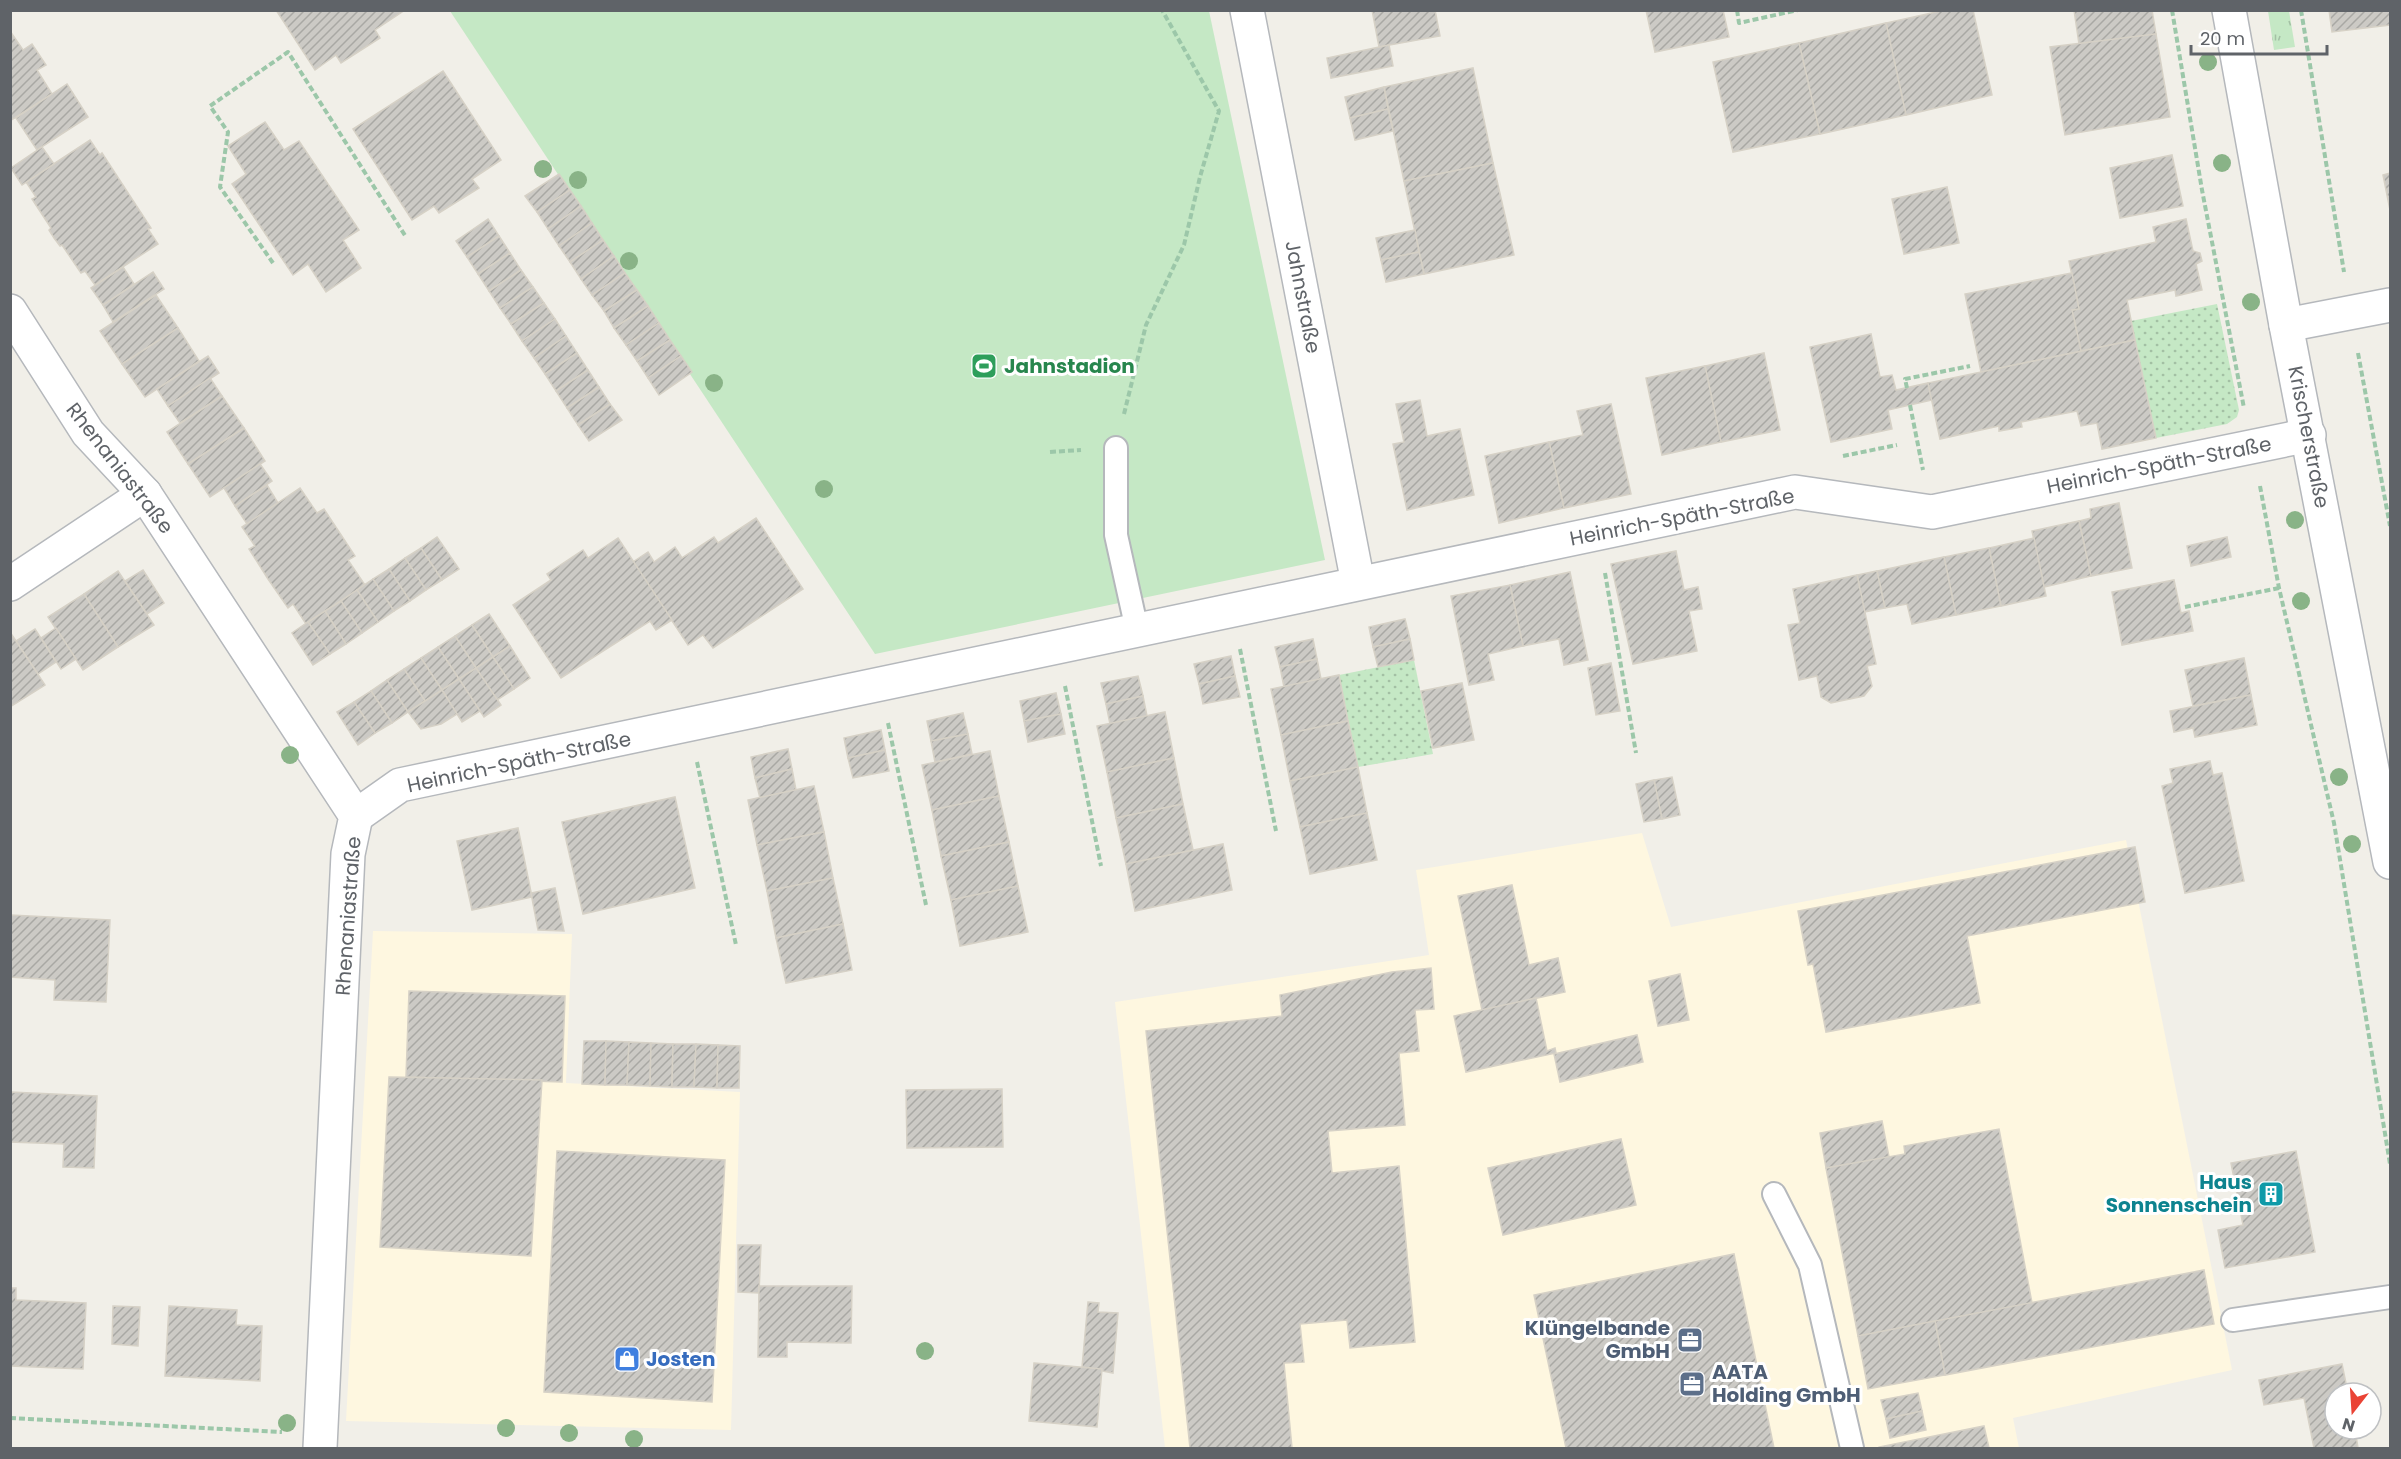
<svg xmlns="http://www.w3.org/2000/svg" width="2401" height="1459" font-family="Poppins,sans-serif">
<defs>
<pattern id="grass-tufts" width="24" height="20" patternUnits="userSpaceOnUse" patternTransform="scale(1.5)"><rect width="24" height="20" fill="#c5e8c5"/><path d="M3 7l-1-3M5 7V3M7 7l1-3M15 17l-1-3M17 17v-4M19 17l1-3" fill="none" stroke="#a3c0a4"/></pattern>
<pattern id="garden-dots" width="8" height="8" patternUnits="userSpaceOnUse" patternTransform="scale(1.5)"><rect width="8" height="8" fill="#c5e8c5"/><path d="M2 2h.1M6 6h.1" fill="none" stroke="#a3c0a4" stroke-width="1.8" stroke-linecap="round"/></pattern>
<pattern id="building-hatch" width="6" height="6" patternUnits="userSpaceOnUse" patternTransform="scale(1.5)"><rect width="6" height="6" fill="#cccac5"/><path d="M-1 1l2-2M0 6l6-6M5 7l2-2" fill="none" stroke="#a9a8a4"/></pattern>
</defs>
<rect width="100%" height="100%" fill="#f1efe8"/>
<g fill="#fef7e0">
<polygon points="1642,833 1671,927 2126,840 2232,1370 2013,1418 2019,1448 1165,1448 1115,1002 1429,955 1416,870"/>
<polygon points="373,931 572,934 566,1083 740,1092 731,1430 346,1421"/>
</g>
<polygon fill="url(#grass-tufts)" points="2268,11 2289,11 2295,47 2274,50"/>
<g fill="url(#garden-dots)">
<polygon points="2217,304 2239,410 2237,417 2227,424 2156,438 2131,321"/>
<polygon points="1414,660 1433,754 1358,767 1339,675"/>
</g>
<polygon fill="#c5e8c5" points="450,11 1209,11 1325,560 875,654"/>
<g fill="url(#building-hatch)" stroke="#d6d1c6" stroke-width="1.5">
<polygon points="276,10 405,10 375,30 380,38 341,63 336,55 315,70"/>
<polygon points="1435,10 1440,36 1379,47 1372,10"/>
<polygon points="1646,10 1723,10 1729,37 1655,52"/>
<polygon points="1945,10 1973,10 1992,95 1906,115 1886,23"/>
<polygon points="2074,10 2152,10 2156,34 2079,44"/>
<polygon points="2329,10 2390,10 2390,25 2332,32"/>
<polygon points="1886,23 1906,115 1820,134 1799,43"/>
<polygon points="10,31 23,50 32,44 46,65 37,70 52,94 10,121"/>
<polygon points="2156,34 2170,117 2065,135 2050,47"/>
<polygon points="1799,43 1820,134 1733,152 1713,62"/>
<polygon points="1389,45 1393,66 1331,78 1327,58"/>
<polygon points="1473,68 1493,163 1404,181 1384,87"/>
<polygon points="443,71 501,160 472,179 479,188 439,213 434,206 412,220 353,129"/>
<polygon points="67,84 88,117 37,150 16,118"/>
<polygon points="1384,87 1388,109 1350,118 1345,97"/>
<polygon points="1388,109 1393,131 1355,140 1350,118"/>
<polygon points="265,122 284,150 299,141 359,230 343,240 361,268 326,292 308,264 293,275 232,184 246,174 228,146"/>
<polygon points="90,140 100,155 102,153 151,228 148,229 158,244 95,285 85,271 81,273 62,245 60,246 54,238 49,230 51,228 32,199 36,197 26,182"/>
<polygon points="42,147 54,164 22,185 11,168"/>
<polygon points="2172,155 2183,206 2120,218 2110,168"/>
<polygon points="1493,163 1514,255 1424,274 1404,181"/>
<polygon points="2390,173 2390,210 2383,175"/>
<polygon points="559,174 570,190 537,212 525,196"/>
<polygon points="1947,187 1959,243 1904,254 1892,199"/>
<polygon points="570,190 581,206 548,229 537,212"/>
<polygon points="581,206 592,223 559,246 548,229"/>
<polygon points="488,219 499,236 467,257 456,241"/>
<polygon points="2186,219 2193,251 2200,253 2202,261 2196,264 2202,290 2176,296 2175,290 2127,300 2135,340 2081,351 2072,310 2079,309 2069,261 2156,242 2153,227"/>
<polygon points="592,223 603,240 570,262 559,246"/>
<polygon points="1415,230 1419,252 1381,260 1376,238"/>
<polygon points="499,236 510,253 478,274 467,257"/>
<polygon points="603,240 614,256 581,279 570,262"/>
<polygon points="1419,252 1424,274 1386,282 1381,260"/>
<polygon points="510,253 521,270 489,291 478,274"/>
<polygon points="614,256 625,273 592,295 581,279"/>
<polygon points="123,267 134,284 103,305 91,288"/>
<polygon points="521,270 533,287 500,308 489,291"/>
<polygon points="153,272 164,289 113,322 103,305"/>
<polygon points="625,273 637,290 604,311 592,295"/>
<polygon points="2072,273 2079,309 2072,310 2081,351 1981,372 1965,294"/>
<polygon points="533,287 544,303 511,324 500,308"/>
<polygon points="637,290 648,306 614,328 604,311"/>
<polygon points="156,295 178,328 122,364 100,331"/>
<polygon points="544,303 555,319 522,341 511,324"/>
<polygon points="648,306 659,323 626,345 614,328"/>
<polygon points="555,319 566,336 534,358 522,341"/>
<polygon points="659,323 670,340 637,361 626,345"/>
<polygon points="178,328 199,361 145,397 122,364"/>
<polygon points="1871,334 1880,377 1892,375 1896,390 1928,383 1932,400 1888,410 1892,429 1831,442 1810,347"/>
<polygon points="566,336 577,353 545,374 534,358"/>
<polygon points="670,340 681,356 648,378 637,361"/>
<polygon points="2135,340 2156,438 2102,449 2097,423 2081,426 2077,411 2021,422 2022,427 2011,429 1999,431 1999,426 1940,439 1928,383"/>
<polygon points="577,353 588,370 556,391 545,374"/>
<polygon points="1764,353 1780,430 1721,442 1705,366"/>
<polygon points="208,356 219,373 168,406 157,389"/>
<polygon points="681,356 692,372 659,395 648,378"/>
<polygon points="1705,366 1721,442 1662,455 1646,378"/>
<polygon points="588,370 599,387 567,408 556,391"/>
<polygon points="210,378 222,396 180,423 168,406"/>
<polygon points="599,387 610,404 578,425 567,408"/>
<polygon points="222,396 244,428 188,464 167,432"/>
<polygon points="1420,400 1427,436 1460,429 1474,495 1407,510 1393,444 1404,442 1396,404"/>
<polygon points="610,404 622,420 589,441 578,425"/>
<polygon points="1611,404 1631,494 1564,508 1549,442 1583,435 1577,411"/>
<polygon points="244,428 265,461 210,497 188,464"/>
<polygon points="1549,442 1564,508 1499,523 1485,456"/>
<polygon points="260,464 272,481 235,506 224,488"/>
<polygon points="267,485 278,503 247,524 235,506"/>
<polygon points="300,488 317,513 324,509 355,556 348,560 365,585 306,624 293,604 288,608 268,579 249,549 255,546 242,527"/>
<polygon points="2119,503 2132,568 2091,576 2079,521 2091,518 2090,509"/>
<polygon points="756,518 803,589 713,648 703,635 688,645 633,562 648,552 654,562 675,547 682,558 714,537 718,543"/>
<polygon points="2079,521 2091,576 2044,587 2032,531"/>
<polygon points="437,537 459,569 442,580 421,548"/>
<polygon points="2227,537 2231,557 2191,566 2187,546"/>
<polygon points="618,538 672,620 656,630 650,621 561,678 513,605 551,580 547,574 583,550 588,558"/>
<polygon points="2034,538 2046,596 2001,606 1989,548"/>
<polygon points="421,548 442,580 426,590 405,558"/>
<polygon points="1989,548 2001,606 1956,615 1944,557"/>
<polygon points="1676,551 1684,590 1698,587 1702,609 1689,611 1697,651 1633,664 1611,564"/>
<polygon points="1944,557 1956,615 1912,624 1907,604 1885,608 1877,571"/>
<polygon points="405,558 426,590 410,601 389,569"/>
<polygon points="389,569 410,601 394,611 373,579"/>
<polygon points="143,570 164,603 147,614 125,581"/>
<polygon points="118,571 154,625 118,647 84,594"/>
<polygon points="1877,571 1885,608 1864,612 1857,575"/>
<polygon points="1570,572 1588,660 1564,665 1559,639 1523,646 1510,585"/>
<polygon points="1857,575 1876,664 1867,666 1872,686 1864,696 1831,703 1821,697 1817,676 1799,680 1788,625 1800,623 1793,589"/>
<polygon points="373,579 394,611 378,622 357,590"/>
<polygon points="2174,580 2181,613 2189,611 2193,631 2122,645 2112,592"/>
<polygon points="1510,585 1523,646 1488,654 1494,680 1469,685 1451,596"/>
<polygon points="357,590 378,622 362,633 341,601"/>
<polygon points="84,594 118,647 83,670 48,617"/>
<polygon points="341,601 362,633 346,644 325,611"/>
<polygon points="325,611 346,644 330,654 308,622"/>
<polygon points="489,614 510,646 493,657 472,625"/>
<polygon points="1405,619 1410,639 1373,647 1369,627"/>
<polygon points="308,622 330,654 313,665 292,633"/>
<polygon points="472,625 493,657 476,668 455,636"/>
<polygon points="56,628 76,659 61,669 41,638"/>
<polygon points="35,629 56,662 38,674 16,641"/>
<polygon points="10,632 45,685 10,707"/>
<polygon points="455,636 476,668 459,679 438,647"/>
<polygon points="1313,639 1317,659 1280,667 1275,647"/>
<polygon points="1410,639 1414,660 1378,667 1373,647"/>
<polygon points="510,646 530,678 514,689 493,657"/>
<polygon points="438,647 459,679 442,690 421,658"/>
<polygon points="1231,656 1235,676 1199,684 1194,664"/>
<polygon points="493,657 514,689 497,700 476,668"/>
<polygon points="421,658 442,690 425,701 404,669"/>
<polygon points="2244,658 2251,695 2193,706 2185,670"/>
<polygon points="1317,659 1321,679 1284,687 1280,667"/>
<polygon points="1611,663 1620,711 1596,715 1588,668"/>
<polygon points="476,668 501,705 484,717 459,679"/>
<polygon points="404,669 425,701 408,712 387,680"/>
<polygon points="1339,675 1348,721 1281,735 1271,689"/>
<polygon points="1138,676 1143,696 1106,704 1101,683"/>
<polygon points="1235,676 1240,697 1203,704 1199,684"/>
<polygon points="459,679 480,711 462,722 442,690"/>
<polygon points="387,680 408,712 392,723 371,691"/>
<polygon points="1462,683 1474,740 1433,748 1421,691"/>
<polygon points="442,690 457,714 441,724 421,729 408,712"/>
<polygon points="371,691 392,723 375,733 354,702"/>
<polygon points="1056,693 1061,714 1024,721 1020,701"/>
<polygon points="2251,695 2257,725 2195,737 2193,728 2174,732 2170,711"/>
<polygon points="1143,696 1147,716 1110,724 1106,704"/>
<polygon points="354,702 375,733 358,745 337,712"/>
<polygon points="1165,712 1174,758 1107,772 1097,726"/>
<polygon points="963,713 968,734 931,741 927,721"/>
<polygon points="1061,714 1065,734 1028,742 1024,721"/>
<polygon points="1348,721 1358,767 1290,781 1281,735"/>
<polygon points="881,730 885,750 848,758 844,738"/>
<polygon points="968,734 972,754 935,762 931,741"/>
<polygon points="788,749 792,769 755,778 751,757"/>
<polygon points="885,750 889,771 853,778 848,758"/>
<polygon points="990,751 999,796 932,810 922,765"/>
<polygon points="1174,758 1183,804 1116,818 1107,772"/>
<polygon points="2210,761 2213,775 2222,773 2244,881 2185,893 2162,786 2173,783 2170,769"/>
<polygon points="1358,767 1367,813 1300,827 1290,781"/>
<polygon points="792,769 796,790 760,798 755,778"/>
<polygon points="1672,777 1680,815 1662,819 1654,780"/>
<polygon points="1654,780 1662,819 1644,822 1636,784"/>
<polygon points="814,786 824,832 757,845 748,800"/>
<polygon points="999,796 1009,842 941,856 932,810"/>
<polygon points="675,797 695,888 583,914 562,822"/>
<polygon points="1183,804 1193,850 1126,864 1116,818"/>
<polygon points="1367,813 1377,860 1310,874 1300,827"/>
<polygon points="518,828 532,897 472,910 457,841"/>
<polygon points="824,832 833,878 767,891 757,845"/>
<polygon points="1009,842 1018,886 951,900 941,856"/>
<polygon points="1223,844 1232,890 1135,911 1126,864"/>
<polygon points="2135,847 2145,902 1967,936 1980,1003 1826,1032 1813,964 1808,965 1798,911"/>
<polygon points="833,878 843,924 776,938 767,891"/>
<polygon points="1512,885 1529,965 1558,958 1565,992 1482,1010 1458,896"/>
<polygon points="1018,886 1028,932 960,946 951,900"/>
<polygon points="555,888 564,931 538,930 531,893"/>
<polygon points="10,915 110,920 106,1002 54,1000 55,980 10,977"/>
<polygon points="843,924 852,970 786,983 776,938"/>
<polygon points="1431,968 1434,1009 1415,1010 1419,1051 1399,1053 1405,1125 1328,1131 1332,1173 1399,1166 1415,1342 1350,1348 1347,1320 1300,1324 1304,1362 1284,1363 1292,1448 1190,1448 1146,1031 1282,1016 1280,995 1392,972"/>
<polygon points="1680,974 1689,1020 1658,1026 1649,981"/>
<polygon points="409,991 565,996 562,1082 406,1077"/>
<polygon points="1536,998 1547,1051 1555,1048 1556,1053 1466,1072 1454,1016"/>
<polygon points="1637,1035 1643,1062 1560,1082 1554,1054"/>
<polygon points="584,1041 606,1041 605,1085 582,1084"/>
<polygon points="606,1041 629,1042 627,1085 605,1085"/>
<polygon points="629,1042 651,1043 650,1086 627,1085"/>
<polygon points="651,1043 673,1044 672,1087 650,1086"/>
<polygon points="673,1044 696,1044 694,1087 672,1087"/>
<polygon points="696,1044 718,1045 717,1088 694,1087"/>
<polygon points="718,1045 740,1046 739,1088 717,1088"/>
<polygon points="389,1077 542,1080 531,1256 380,1247"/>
<polygon points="1002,1089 1003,1147 907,1148 906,1090"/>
<polygon points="10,1092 97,1096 94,1168 63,1167 64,1144 10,1142"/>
<polygon points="1882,1121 1889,1157 1826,1168 1820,1133"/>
<polygon points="1999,1129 2032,1303 1858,1336 1826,1168 1905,1154 1904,1146"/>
<polygon points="1621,1139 1636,1205 1503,1235 1488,1168"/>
<polygon points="557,1151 725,1160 712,1402 544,1392"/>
<polygon points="2296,1151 2315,1252 2225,1268 2218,1230 2243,1225 2231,1163"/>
<polygon points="738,1245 761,1245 759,1293 738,1292"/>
<polygon points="1734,1254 1774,1448 1566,1448 1534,1295"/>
<polygon points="2204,1270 2214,1324 1945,1375 1935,1321"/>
<polygon points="759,1286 852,1286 851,1343 787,1342 787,1357 758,1357"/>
<polygon points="10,1288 16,1288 16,1300 86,1303 83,1369 10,1366"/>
<polygon points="1088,1302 1099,1303 1098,1312 1118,1313 1113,1373 1082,1367"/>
<polygon points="113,1306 140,1307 138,1346 112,1344"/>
<polygon points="169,1306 237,1310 236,1325 262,1326 260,1381 165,1376"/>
<polygon points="1935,1321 1945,1375 1868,1389 1858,1336"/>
<polygon points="1034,1363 1102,1369 1097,1427 1029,1421"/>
<polygon points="2342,1364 2348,1393 2335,1393 2335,1429 2355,1429 2358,1448 2314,1448 2304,1398 2264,1405 2259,1380"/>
<polygon points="1918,1393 1922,1411 1886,1419 1881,1400"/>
<polygon points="1922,1411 1926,1430 1890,1438 1886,1419"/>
<polygon points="1984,1426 1989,1448 1879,1448 1879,1447"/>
</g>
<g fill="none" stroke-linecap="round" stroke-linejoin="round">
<g stroke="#b5b8bc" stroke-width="26">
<g id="service">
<polyline points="1116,448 1116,535 1137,630"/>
<polyline points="1774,1194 1810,1265 1852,1448"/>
<polyline points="2233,1320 2390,1297"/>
</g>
</g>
<g stroke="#b5b8bc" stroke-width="36">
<g id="minor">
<polyline points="1247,10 1358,583"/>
<polyline points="10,311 88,433 145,494 356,816 348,854 320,1448"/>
<polyline points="2286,325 2390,305"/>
<polyline points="10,584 145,494"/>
<polyline points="356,816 400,785 1795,492 1932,512 2309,435"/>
</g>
</g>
<g stroke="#b5b8bc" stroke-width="36">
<polyline id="tertiary" points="2229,10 2286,325 2390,862"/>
</g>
<g stroke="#9cc7a9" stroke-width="4" stroke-dasharray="6 3" stroke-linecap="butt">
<polyline points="1737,10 1739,23 1798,10"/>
<polyline points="2172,10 2202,190 2244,408"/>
<polyline points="2301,10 2344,272"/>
<polyline points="273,263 220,187 228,132 210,106 288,52 406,237"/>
<polyline points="2358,353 2390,526"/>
<polyline points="1907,388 1905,379 1970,366"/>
<polyline points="1910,405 1923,470"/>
<polyline points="1124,414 1146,325 1184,245 1200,177 1219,111 1162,10"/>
<polyline points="1050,452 1081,450"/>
<polyline points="1843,456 1897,445"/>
<polyline points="2260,486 2279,588 2334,823 2390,1164"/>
<polyline points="1605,573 1636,753"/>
<polyline points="2185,607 2279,588"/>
<polyline points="1240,649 1276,831"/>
<polyline points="1065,686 1101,866"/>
<polyline points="888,723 926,905"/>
<polyline points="697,762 736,945"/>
<polyline points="10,1418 282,1432"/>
</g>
<use href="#service" stroke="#fff" stroke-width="22"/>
<use href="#minor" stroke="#fff" stroke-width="33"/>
<use href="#tertiary" stroke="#fff" stroke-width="33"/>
</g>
<g fill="#89b387">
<circle cx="2208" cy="62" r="9"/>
<circle cx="2222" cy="163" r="9"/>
<circle cx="543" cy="169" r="9"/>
<circle cx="578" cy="180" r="9"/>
<circle cx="629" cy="261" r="9"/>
<circle cx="2251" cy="302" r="9"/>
<circle cx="714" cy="383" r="9"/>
<circle cx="824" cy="489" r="9"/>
<circle cx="2295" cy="520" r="9"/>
<circle cx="2301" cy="601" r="9"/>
<circle cx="290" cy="755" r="9"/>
<circle cx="2339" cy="777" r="9"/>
<circle cx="2352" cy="844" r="9"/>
<circle cx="925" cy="1351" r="9"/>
<circle cx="287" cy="1423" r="9"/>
<circle cx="506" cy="1428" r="9"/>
<circle cx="569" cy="1433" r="9"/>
<circle cx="634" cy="1439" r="9"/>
</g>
<defs>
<g id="stadium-square" transform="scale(1.35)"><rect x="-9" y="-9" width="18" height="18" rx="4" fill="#2e9e5b" stroke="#fff"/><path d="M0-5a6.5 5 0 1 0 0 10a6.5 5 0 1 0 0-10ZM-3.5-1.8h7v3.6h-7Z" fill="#fff"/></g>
<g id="building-square" transform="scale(1.35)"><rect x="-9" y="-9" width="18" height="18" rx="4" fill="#0f9aa8" stroke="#fff"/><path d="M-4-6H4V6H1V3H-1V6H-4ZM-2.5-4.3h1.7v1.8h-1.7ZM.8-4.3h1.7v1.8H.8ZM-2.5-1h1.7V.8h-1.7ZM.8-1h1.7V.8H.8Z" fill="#fff"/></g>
<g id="office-square" transform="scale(1.35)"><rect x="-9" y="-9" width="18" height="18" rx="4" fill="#5c6f8a" stroke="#fff"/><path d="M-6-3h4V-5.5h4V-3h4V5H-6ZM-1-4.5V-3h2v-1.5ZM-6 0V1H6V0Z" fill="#fff"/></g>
<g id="shop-square" transform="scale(1.35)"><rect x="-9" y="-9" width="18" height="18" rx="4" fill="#3f7fe0" stroke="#fff"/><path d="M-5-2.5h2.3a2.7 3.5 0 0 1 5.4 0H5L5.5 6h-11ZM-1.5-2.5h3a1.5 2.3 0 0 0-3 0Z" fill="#fff"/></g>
</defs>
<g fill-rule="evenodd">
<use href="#stadium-square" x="984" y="366"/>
<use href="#building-square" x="2271" y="1194"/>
<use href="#office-square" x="1690" y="1340"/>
<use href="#shop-square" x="627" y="1359"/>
<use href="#office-square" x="1692" y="1384"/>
</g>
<g text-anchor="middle" stroke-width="6" stroke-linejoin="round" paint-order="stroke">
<g font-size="20" fill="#5f6368" stroke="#fff">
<text transform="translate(1303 297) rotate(79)" y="7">Jahnstraße</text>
<text transform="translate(2309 437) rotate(79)" y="7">Krischerstraße</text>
<text transform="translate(2159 465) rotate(-11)" y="7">Heinrich-Späth-Straße</text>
<text transform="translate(120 468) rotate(52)" y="7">Rhenaniastraße</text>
<text transform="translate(1682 517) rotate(-11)" y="7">Heinrich-Späth-Straße</text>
<text transform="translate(519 762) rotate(-12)" y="7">Heinrich-Späth-Straße</text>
<text transform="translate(348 916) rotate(-86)" y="7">Rhenaniastraße</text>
</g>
<g font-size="20" font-weight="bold" fill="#27864d" stroke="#fff" text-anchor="start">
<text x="1004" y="373">Jahnstadion</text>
</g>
<g font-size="20" font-weight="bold" fill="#0d838f" stroke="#fff" text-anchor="end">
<text x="2252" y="1189">Haus<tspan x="2252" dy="23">Sonnenschein</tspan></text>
</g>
<g font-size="20" font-weight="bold" fill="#4e5e75" stroke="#fff" text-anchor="end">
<text x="1670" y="1335">Klüngelbande<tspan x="1670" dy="23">GmbH</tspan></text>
<text x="1712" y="1379" text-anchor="start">AATA<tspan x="1712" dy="23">Holding GmbH</tspan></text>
</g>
<g font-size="20" font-weight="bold" fill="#366cbe" stroke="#fff" text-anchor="start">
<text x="646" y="1366">Josten</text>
</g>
</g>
<rect width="2401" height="1459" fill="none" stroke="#5f6368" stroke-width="24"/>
<g transform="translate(2353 1411) rotate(197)"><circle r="28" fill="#ffffff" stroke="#bfc1c3" stroke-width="1.5"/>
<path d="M0-4.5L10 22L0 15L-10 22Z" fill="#ea4335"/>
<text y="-9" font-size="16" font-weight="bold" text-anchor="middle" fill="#5f6368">N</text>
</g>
<path d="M2191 45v9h136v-9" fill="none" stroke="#5f6368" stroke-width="3"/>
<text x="2200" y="45" font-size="18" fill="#5f6368" stroke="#ffffff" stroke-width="4.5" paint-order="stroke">20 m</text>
</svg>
